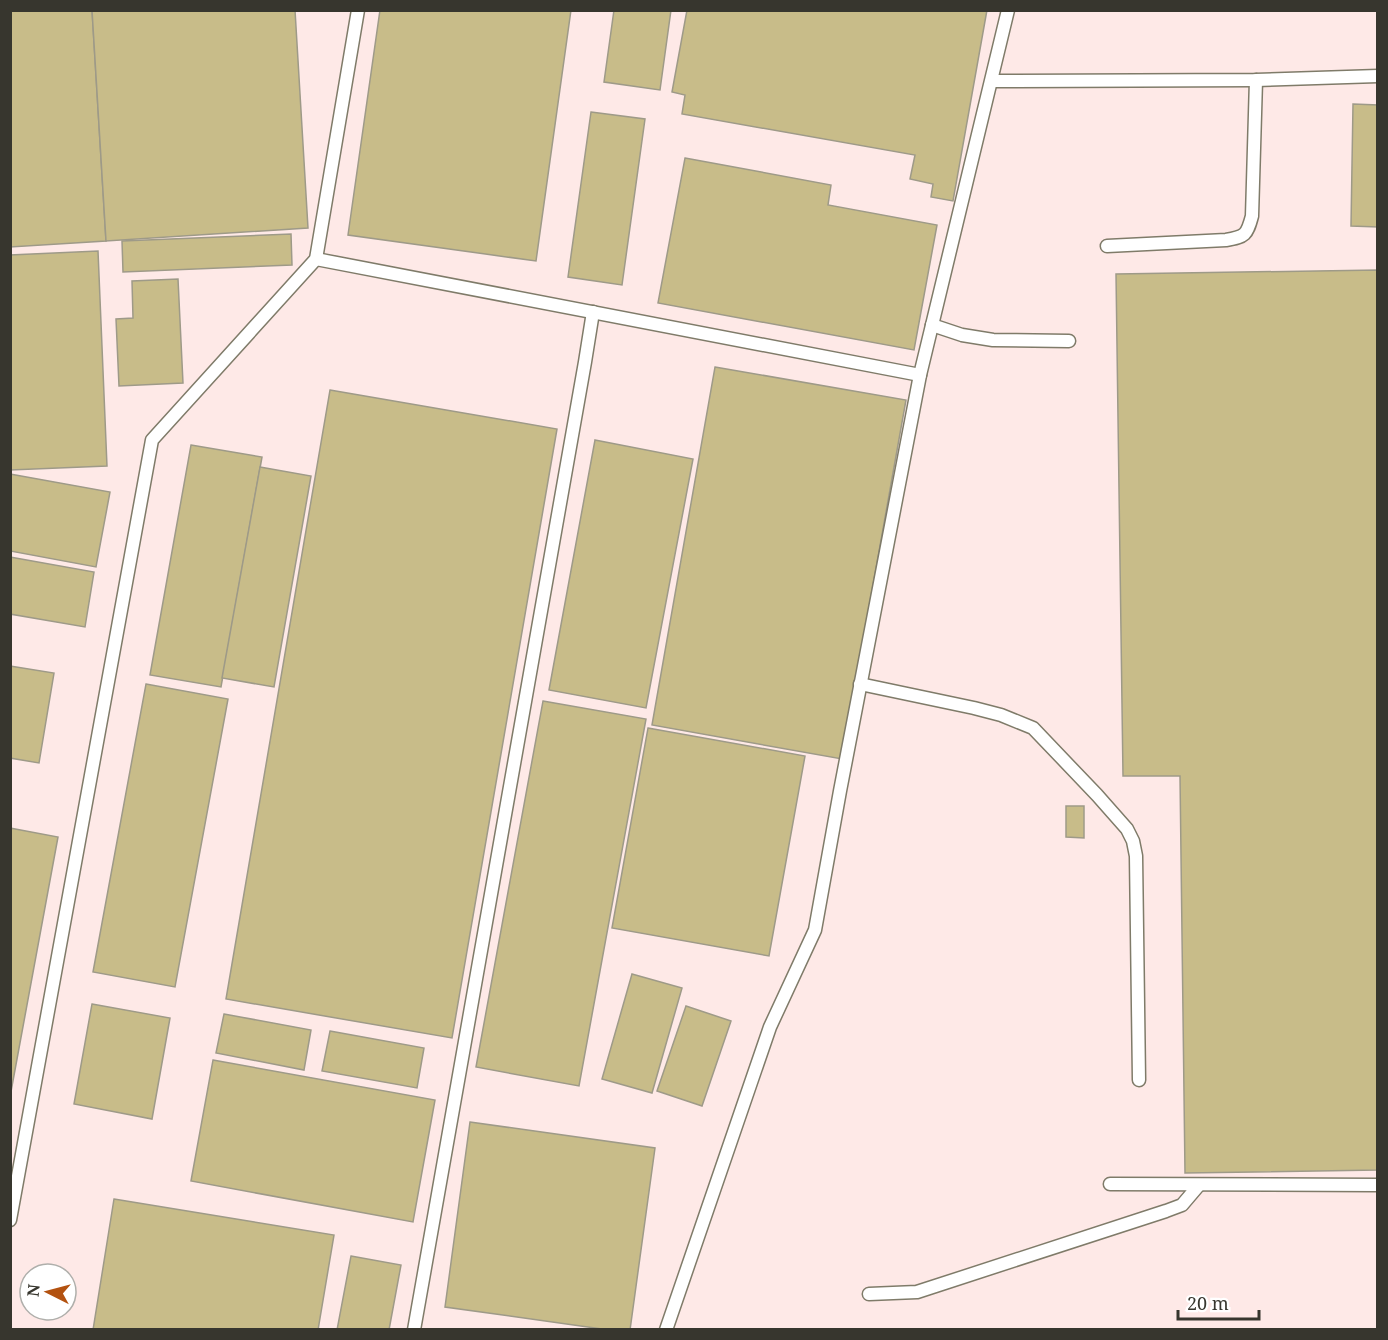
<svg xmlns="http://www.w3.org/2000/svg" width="1388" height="1340" font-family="'Noto Serif',serif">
<rect width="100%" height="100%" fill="#fdf9e5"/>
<path fill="#fee9e7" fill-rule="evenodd" d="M10 11H1377V1329H11ZM30 1274H66V1310H30Z"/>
<g fill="#c8bc89" stroke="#9e9a88" stroke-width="1.5">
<polygon points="10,10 92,10 106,241 10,247"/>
<polygon points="92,10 295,10 308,228 106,241"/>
<polygon points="380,10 571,10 536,261 348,235"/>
<polygon points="614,10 671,10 660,90 604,82"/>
<polygon points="687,10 987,10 953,201 931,197 933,184 910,179 915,155 682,114 685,95 672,92"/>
<polygon points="1353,104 1378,105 1378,227 1351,226"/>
<polygon points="591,112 645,119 622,285 568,277"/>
<polygon points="685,158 831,185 828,205 937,225 914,350 658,303"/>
<polygon points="291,234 292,265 123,272 122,241"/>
<polygon points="98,251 107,466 10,470 10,255"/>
<polygon points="1378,270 1378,1170 1185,1173 1180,776 1123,776 1116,274"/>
<polygon points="178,279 183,383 119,386 116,319 133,318 132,281"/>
<polygon points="715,367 906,400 842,759 652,725"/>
<polygon points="330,390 557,429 452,1038 226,999"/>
<polygon points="595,440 693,459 646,708 549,690"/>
<polygon points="191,445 262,457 221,687 150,675"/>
<polygon points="260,467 311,476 274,687 222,678"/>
<polygon points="10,474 110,492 96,567 10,551"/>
<polygon points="10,557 94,572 85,627 10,614"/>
<polygon points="10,666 54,673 39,763 10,758"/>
<polygon points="146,684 228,699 175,987 93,972"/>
<polygon points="543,701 646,719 579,1086 476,1067"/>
<polygon points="648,728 805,756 769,956 612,928"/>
<polygon points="1066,806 1084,806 1084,838 1066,837"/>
<polygon points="10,828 58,837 10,1097"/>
<polygon points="632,974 682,988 652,1093 602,1079"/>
<polygon points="92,1004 170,1018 152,1119 74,1104"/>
<polygon points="686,1006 731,1021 702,1106 657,1091"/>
<polygon points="224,1014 311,1030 304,1070 216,1053"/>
<polygon points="330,1031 424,1048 417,1088 322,1071"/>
<polygon points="213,1060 435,1100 413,1222 191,1181"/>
<polygon points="470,1122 655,1148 630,1330 609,1330 445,1307"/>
<polygon points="114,1199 334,1235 318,1330 93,1330"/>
<polygon points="351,1256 401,1265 389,1330 337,1330"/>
</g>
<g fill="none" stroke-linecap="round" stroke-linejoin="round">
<g stroke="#7f7b69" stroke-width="15">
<g id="lane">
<polyline points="992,81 1256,80 1378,76"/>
<path d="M1107 246 1226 240C1245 237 1247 235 1252 216L1256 80"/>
<polyline points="316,259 920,375"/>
<polyline points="932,325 962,335 993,340 1069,341"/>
<polyline points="860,684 974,708 1001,715 1033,728 1097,795 1127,829 1133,841 1136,856 1139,1080"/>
<polyline points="1110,1184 1378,1185"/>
<polyline points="10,1220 152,440 316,259 358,10"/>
<polyline points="869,1294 917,1292 1166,1211 1182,1205 1199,1185"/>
<polyline points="414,1330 585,362 593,312"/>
<polyline points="666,1330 770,1027 815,930 840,791 920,375 1008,10"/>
</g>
</g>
<use href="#lane" stroke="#fff" stroke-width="12"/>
</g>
<rect width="1388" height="1340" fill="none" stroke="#37362e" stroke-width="24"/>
<g transform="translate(48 1292) rotate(276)"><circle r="28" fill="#ffffff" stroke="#afafab" stroke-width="1.5"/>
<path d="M0-4.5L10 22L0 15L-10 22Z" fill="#b35210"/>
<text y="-9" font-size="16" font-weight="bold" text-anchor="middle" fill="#37362e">N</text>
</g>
<path d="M1178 1310v9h81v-9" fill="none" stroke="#37362e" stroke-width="3"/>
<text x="1187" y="1310" font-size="18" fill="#37362e" stroke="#ffffff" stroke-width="4.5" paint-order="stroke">20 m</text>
</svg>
